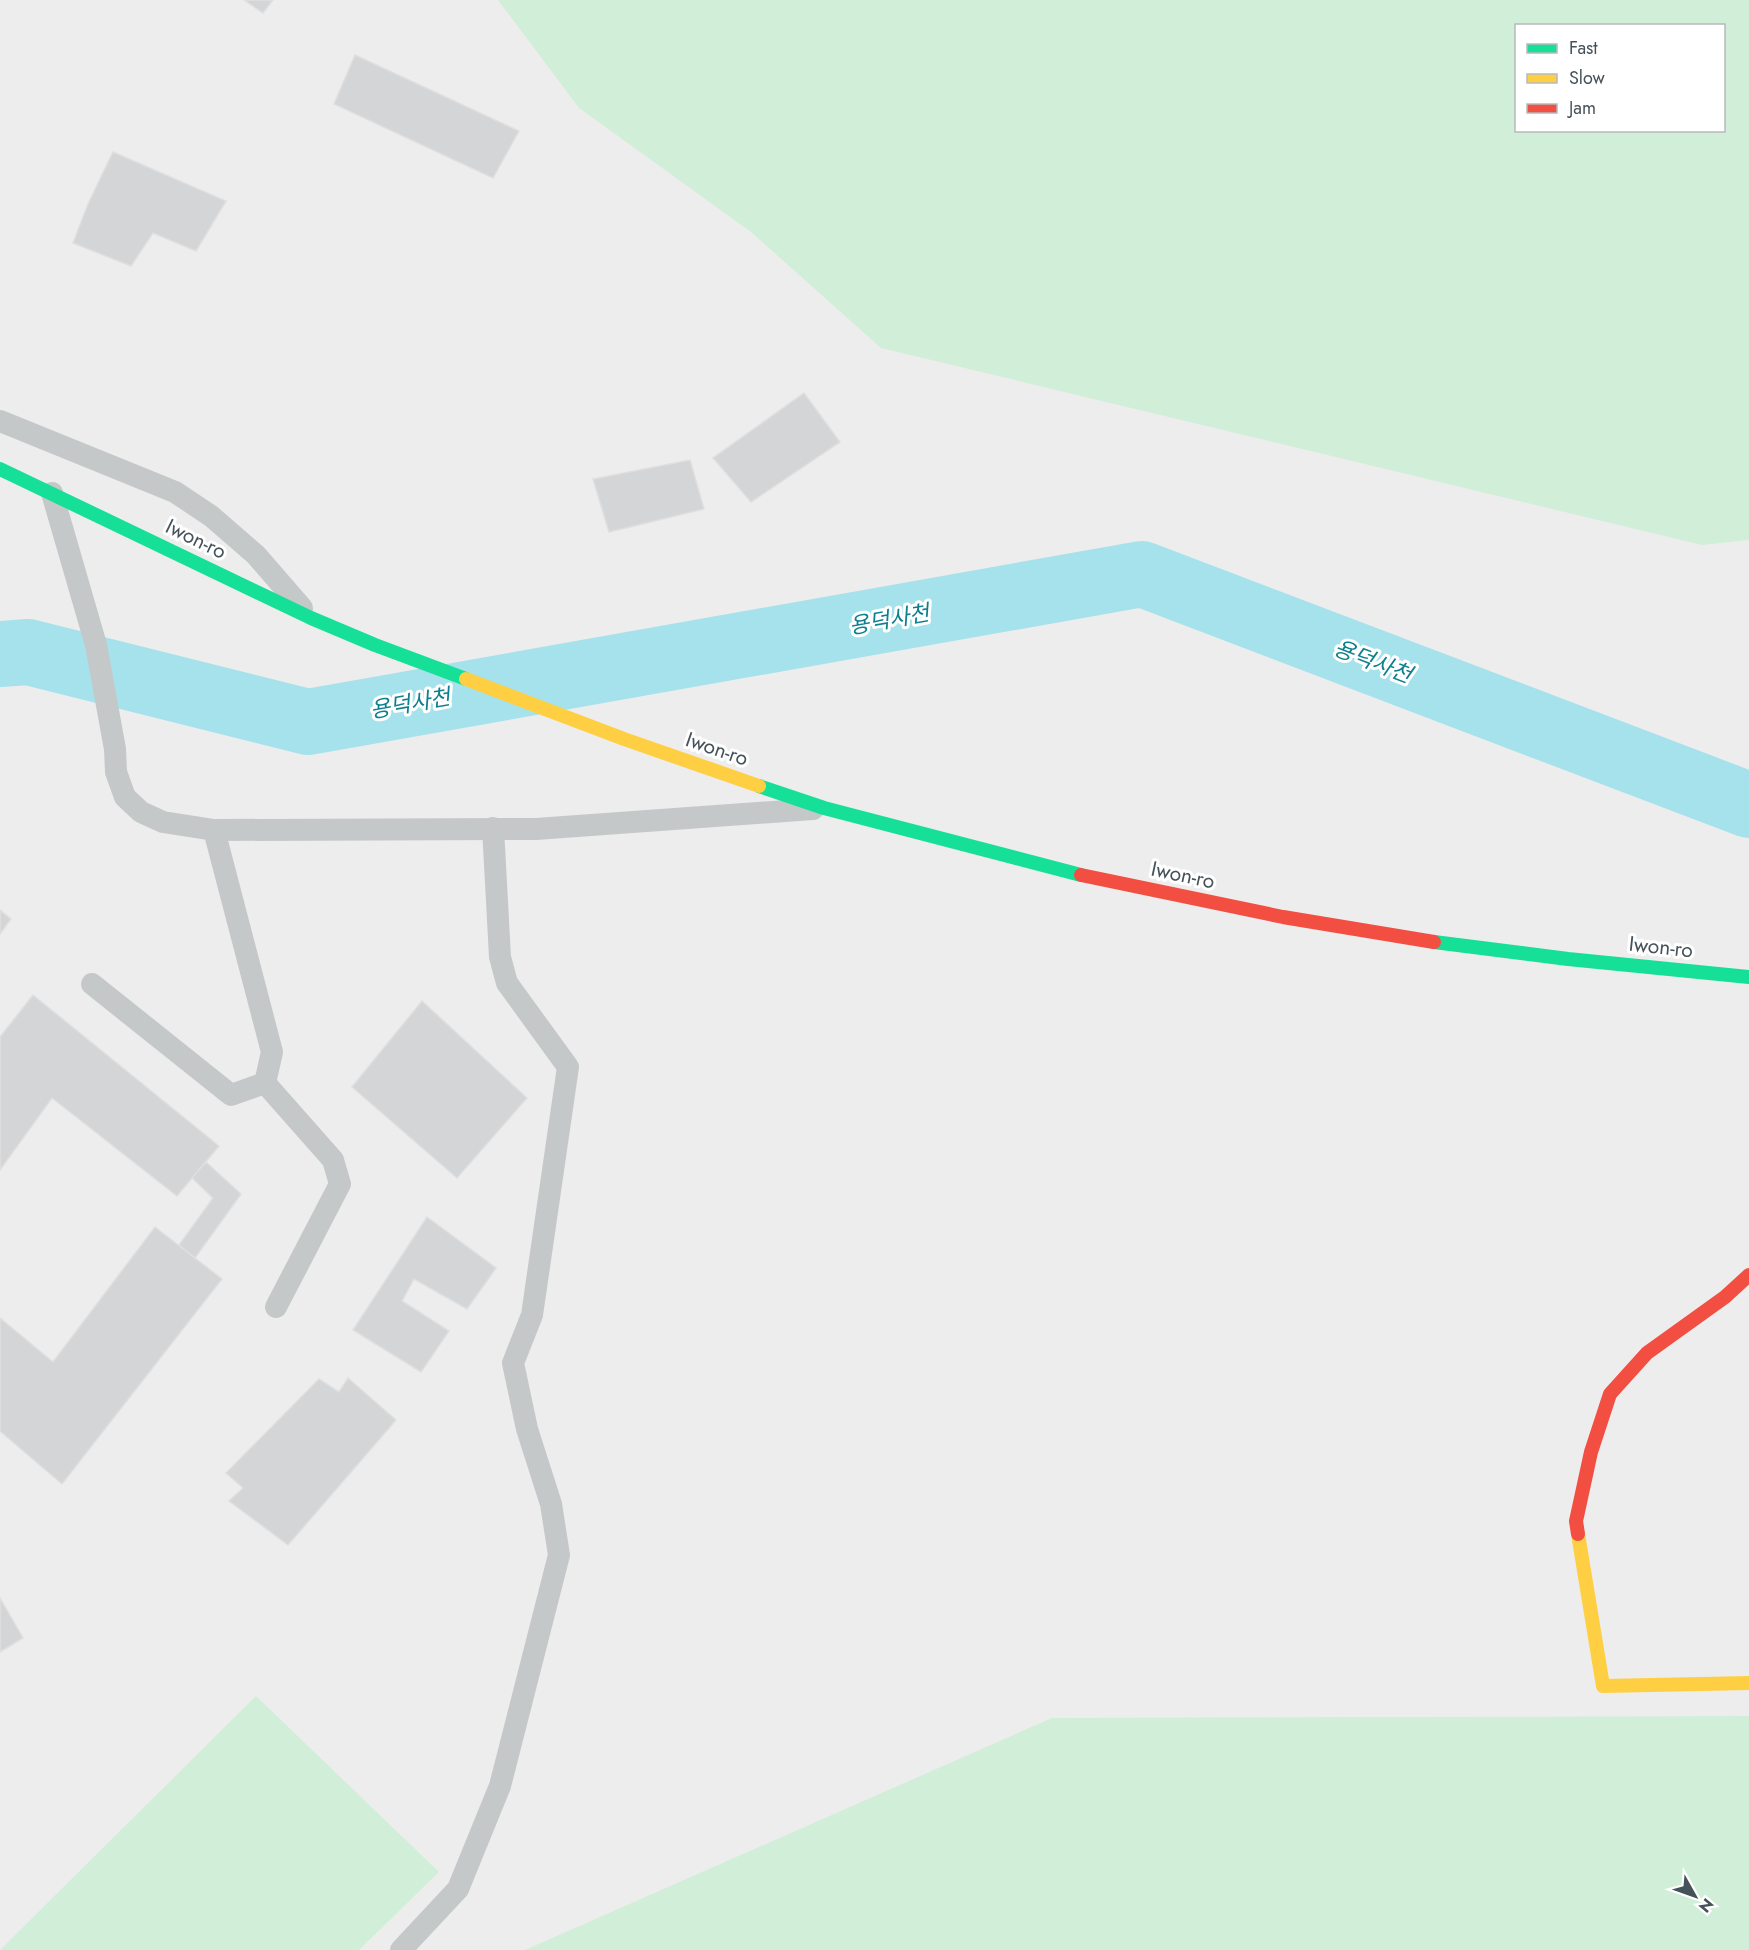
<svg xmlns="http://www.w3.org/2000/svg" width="1749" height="1950" font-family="Jost,'Noto Sans KR',sans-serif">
<rect width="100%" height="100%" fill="#eeeded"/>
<g fill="#d1eed9" fill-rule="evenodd">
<path d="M498 0H1749V540L1702 545 881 348 751 232 579 108ZM1516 26H1724V130H1516Z"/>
<polygon points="256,1696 439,1872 359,1950 0,1950"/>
<polygon points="1749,1716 1749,1950 525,1950 1052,1718"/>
</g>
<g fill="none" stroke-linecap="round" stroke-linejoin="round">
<polyline stroke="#a6e2eb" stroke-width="66" points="0,654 28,652 308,722 1142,574 1749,805"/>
</g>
<g fill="#d4d5d6" stroke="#dfdfe0" stroke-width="1.5">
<polygon points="244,0 273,0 263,13"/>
<polygon points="355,55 519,131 493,178 334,104"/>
<polygon points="113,152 226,201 196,251 153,233 131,266 73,243 88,204"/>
<polygon points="804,393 840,442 751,502 713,458"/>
<polygon points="690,460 704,509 609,532 593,479"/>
<polygon points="0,910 11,919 0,934"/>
<polygon points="33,995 219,1146 177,1196 52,1098 0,1170 0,1037"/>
<polygon points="422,1001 527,1098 457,1178 352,1087"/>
<polygon points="206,1162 241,1194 195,1258 179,1245 213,1198 192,1178"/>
<polygon points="427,1217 496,1268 467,1309 414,1279 402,1301 449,1331 421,1372 353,1330"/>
<polygon points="155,1227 222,1279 62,1484 0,1431 0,1318 53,1362"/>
<polygon points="348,1378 396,1420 288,1545 229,1501 243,1488 226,1473 319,1379 339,1392"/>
<polygon points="0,1598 23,1638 0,1652"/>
</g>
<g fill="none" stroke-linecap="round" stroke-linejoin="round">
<g stroke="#c5c8c9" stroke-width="22">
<polyline points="0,421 175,492 211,516 256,555 302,608"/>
<polyline points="52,493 96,645 115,749 116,772 125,797 141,812 163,822 214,830 536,829 813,809"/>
<polyline points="92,984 231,1095 265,1083 272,1052 214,830"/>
<polyline points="265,1083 333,1160 340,1184 276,1307"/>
<polyline points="401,1950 458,1889 500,1786 559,1555 551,1504 527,1429 513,1363 532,1315 568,1067 507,983 500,957 493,828"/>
</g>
<g stroke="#16e098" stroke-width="14">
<polyline points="0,469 311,618 375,645 466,679"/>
<polyline points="759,786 824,808 1081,875"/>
<polyline points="1434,942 1568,959 1749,977"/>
</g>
<g stroke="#ffcf43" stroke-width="14">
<polyline points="466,679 624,739 759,786"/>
<polyline points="1578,1534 1603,1686 1749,1683"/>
</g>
<g stroke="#f24e42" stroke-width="14">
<polyline points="1081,875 1283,917 1434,942"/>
<polyline points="1578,1534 1576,1521 1591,1452 1610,1394 1647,1353 1725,1297 1749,1275"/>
</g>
</g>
<g text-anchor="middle" stroke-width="6" stroke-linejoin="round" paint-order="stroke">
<g font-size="21" fill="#455259" stroke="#fff">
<text transform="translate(196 539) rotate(26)" y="7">Iwon-ro</text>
<text transform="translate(717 749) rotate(19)" y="7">Iwon-ro</text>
<text transform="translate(1183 875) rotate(12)" y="7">Iwon-ro</text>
<text transform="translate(1661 947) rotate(6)" y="7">Iwon-ro</text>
</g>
<g font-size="22" font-style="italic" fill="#0e7f8e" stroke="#fff">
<text transform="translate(889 619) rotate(-10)" y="8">용덕사천</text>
<text transform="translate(1373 661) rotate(21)" y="8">용덕사천</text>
<text transform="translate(410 703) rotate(-10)" y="8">용덕사천</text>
</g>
</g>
<rect x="1515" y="24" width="210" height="108" fill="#ffffff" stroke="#b5babd" stroke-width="1.5"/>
<rect x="1527" y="44" width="30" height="9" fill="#16e098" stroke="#b5babd" stroke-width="1.5"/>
<text x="1569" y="54" font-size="18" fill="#455259">Fast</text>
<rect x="1527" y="74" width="30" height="9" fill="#ffcf43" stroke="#b5babd" stroke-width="1.5"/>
<text x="1569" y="84" font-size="18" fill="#455259">Slow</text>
<rect x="1527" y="104" width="30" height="9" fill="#f24e42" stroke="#b5babd" stroke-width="1.5"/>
<text x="1569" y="114" font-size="18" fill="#455259">Jam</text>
<g transform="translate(1695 1896) rotate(130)" stroke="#ffffff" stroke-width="4.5" paint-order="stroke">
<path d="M0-4.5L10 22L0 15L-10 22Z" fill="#455259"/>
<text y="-9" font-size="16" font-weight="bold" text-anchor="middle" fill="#455259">N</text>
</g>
</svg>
